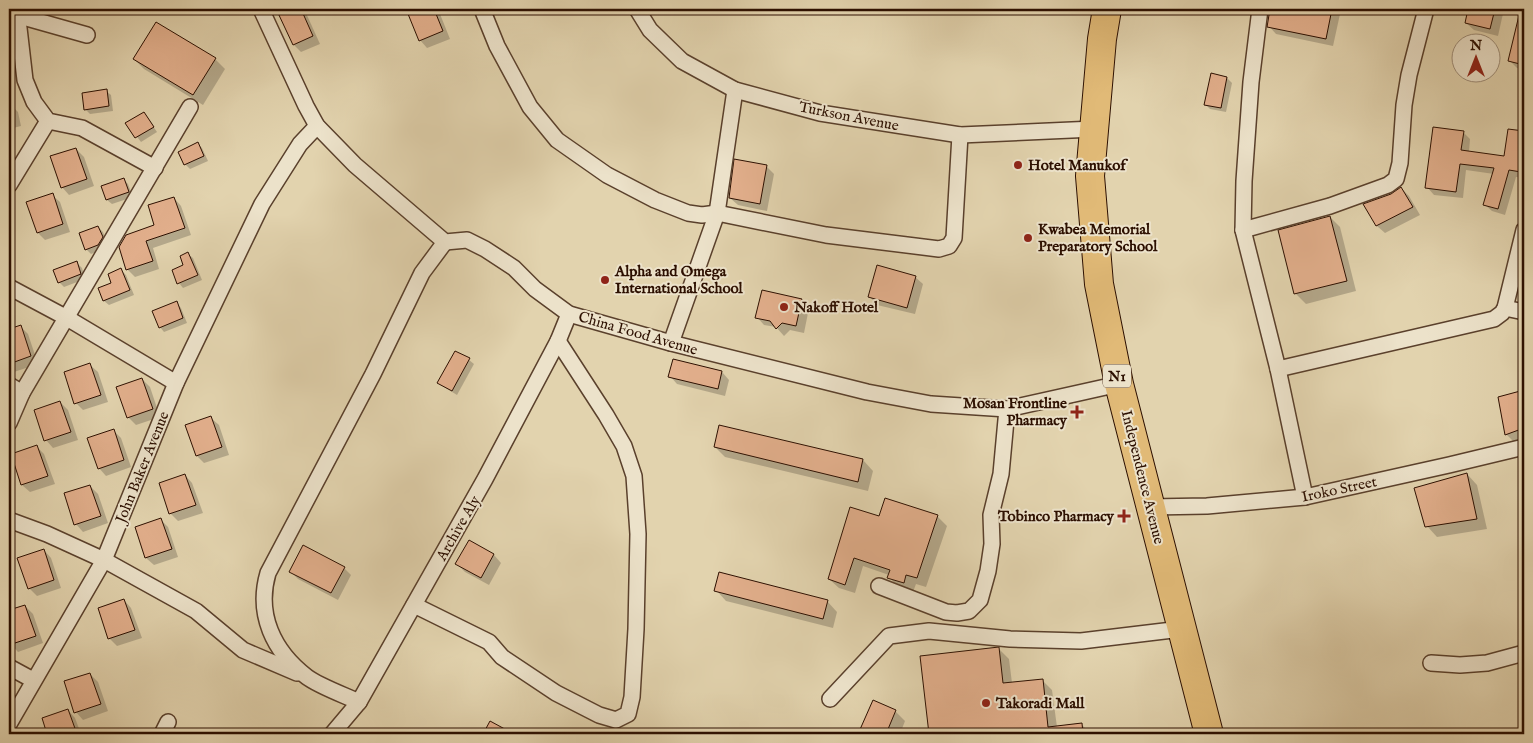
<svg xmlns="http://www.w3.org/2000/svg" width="1533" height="743" font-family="'IM FELL English',serif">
<rect width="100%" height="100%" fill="#e2d3ae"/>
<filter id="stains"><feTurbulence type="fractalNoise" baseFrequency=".004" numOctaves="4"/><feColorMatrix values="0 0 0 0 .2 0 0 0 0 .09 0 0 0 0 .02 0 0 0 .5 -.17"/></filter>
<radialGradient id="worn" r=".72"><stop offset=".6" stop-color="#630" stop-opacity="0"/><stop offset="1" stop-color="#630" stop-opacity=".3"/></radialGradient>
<g fill="#0003">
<polygon points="282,9 302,9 306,13 320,44 301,52 294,45"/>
<polygon points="407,9 438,9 450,39 427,48 420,40"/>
<polygon points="1272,9 1335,9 1340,14 1333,46 1276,34 1269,26"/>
<polygon points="1469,9 1504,9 1498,36 1474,30 1466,23"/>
<polygon points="1518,25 1524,26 1524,70 1517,68 1510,61"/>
<polygon points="9,27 15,34 16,43 9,45"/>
<polygon points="134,59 215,59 225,69 203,105 144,69"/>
<polygon points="1227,78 1232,83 1226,112 1210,109 1205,104"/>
<polygon points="106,91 111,95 113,111 90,114 85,109"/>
<polygon points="13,107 18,112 21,126 9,129 9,108"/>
<polygon points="144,113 157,132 141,142 127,124"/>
<polygon points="1509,130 1524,132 1524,178 1516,177 1505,215 1492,211 1484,204 1494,174 1466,170 1463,198 1434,195 1427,187 1463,132 1470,139 1469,152 1505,157"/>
<polygon points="198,144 202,148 208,161 190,169 185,164 180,152"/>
<polygon points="76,149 84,157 94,186 69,195 62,187"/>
<polygon points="766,166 774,174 767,211 738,205 730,198"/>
<polygon points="123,179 128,184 133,197 112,204 107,200"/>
<polygon points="1401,188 1409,196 1420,215 1385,233 1377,226 1365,205 1392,195"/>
<polygon points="52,195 60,202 70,232 45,240 38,233 28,203"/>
<polygon points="174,198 181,206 191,235 153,248 159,269 135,277 127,269 126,236 156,226"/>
<polygon points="1330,217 1340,227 1356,291 1306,304 1295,293"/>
<polygon points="98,227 103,232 107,243 103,249 91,254 86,249"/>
<polygon points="188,254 193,258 202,280 183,288 179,283"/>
<polygon points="77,263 82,268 85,279 64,287 59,282"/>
<polygon points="121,270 126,275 134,295 109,305 104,301 100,289 113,283"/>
<polygon points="915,277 923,284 915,314 877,305 870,297"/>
<polygon points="802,300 809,308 804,333 790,330 784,336 776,327 764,325 757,317"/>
<polygon points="177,303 181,308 187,323 164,332 160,327"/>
<polygon points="20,326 28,334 38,364 14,372 9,367 9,330"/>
<polygon points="469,360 474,364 457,395 444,387 439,383"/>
<polygon points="674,360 722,372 729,380 725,396 677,384 670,376"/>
<polygon points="90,365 98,372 108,402 83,410 76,403"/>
<polygon points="142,379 150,387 160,417 136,425 128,417"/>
<polygon points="1522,386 1524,386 1524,438 1514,442 1506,434 1524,392"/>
<polygon points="60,402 68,410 78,440 53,448 46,440"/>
<polygon points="211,418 219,425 229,455 204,463 197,456"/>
<polygon points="720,427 863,460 873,471 868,491 725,457 715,447"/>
<polygon points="113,430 121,438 131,467 106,476 99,468"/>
<polygon points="37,447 44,454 55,484 30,492 22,485 12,455"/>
<polygon points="1467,474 1477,485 1487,529 1437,537 1427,526"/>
<polygon points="185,475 192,483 203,513 178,521 170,513"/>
<polygon points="90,486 98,494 108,523 83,532 76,524"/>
<polygon points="937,516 947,526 926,587 916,584 913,592 898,587 889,577 889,575 863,566 855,593 839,588 829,579 880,517"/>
<polygon points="161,520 168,527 178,557 154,565 146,558 136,528"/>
<polygon points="469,542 494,555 501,563 489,585 465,572 457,564"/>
<polygon points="44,550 51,558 61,588 37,596 29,588"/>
<polygon points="344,568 351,575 338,600 298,579 291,572"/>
<polygon points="716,590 827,601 837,612 833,628 726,601"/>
<polygon points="124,600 131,608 142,638 117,646 109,638"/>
<polygon points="25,606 33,614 43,643 18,652 11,644 9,638 9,612"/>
<polygon points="999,649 1009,659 1012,683 1042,680 1052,690 1057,727 1081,724 1091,734 931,734 922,657"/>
<polygon points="90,674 98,682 108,711 83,720 76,712"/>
<polygon points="874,702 895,711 905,721 900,734 860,734"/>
<polygon points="68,710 75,718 81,734 49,734 43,719"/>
<polygon points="608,729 627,734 606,734"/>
<polygon points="1136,732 1138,734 1120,734"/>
</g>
<g fill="#e2af8c" stroke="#2c0f00">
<polygon points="281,9 301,9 313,36 293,45 278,13 282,11"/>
<polygon points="406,9 434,9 443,31 419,41"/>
<polygon points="1270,9 1332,9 1326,39 1267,27"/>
<polygon points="1468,9 1495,9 1490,29 1465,23"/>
<polygon points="1520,11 1524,11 1524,65 1508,61"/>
<polygon points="156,22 216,58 193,95 133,59"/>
<polygon points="1211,73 1227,77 1221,108 1204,105"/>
<polygon points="107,89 109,106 84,110 82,93"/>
<polygon points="144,112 154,127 135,138 125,123"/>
<polygon points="1433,127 1464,131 1461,150 1504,156 1508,129 1524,131 1521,172 1509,170 1498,209 1483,205 1494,168 1460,164 1456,192 1425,188"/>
<polygon points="198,142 204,156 184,165 178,152"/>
<polygon points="76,148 87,179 61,188 50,156"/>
<polygon points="734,159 767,165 760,204 729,198"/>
<polygon points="124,178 129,192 106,200 101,186"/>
<polygon points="1401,187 1413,207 1376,226 1363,204 1391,194"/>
<polygon points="53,193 63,224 37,233 26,202"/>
<polygon points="174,197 185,228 146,241 153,261 126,270 119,247 126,235 154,225 148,205"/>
<polygon points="1330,216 1347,281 1294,294 1278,230"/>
<polygon points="98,226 103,237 98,245 85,250 79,233"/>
<polygon points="188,252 198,275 177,284 172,270 183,265 180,256"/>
<polygon points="77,261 81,274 58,283 53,270"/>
<polygon points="877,265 916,276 907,308 868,297"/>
<polygon points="121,268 130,290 103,301 98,288 111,283 108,274"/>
<polygon points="762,290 802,299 796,326 782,323 776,329 770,321 755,318"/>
<polygon points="177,301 183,318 159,328 152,311"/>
<polygon points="21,325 31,356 9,364 9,329"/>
<polygon points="455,351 470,358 452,391 437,383"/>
<polygon points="673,359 722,371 718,389 668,377"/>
<polygon points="90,363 101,395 74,404 64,372"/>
<polygon points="142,378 153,409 127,418 116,387"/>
<polygon points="1524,390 1524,428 1505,435 1498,397"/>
<polygon points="60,401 71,432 44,441 34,410"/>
<polygon points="211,416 222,447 196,456 185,425"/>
<polygon points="719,425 863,459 858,482 714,447"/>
<polygon points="114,429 124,460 98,469 87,438"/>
<polygon points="37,445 48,476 21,485 11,454"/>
<polygon points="1467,473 1477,519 1425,527 1414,488"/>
<polygon points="185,474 196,505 169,514 159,483"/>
<polygon points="90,485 101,516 74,525 64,493"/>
<polygon points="885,498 938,515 917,578 906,575 904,583 887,578 890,570 854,558 845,585 828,579 850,507 879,516"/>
<polygon points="161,518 172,549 145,558 135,527"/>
<polygon points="469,540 494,554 481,578 455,564"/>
<polygon points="303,545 345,567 331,593 289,572"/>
<polygon points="44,549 54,580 28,589 17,558"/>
<polygon points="719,572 828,600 823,619 714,591"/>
<polygon points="124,599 135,630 108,639 98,608"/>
<polygon points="25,605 36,636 9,645 9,610"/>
<polygon points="999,647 1003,683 1043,679 1048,727 1082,723 1083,734 929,734 920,656"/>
<polygon points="90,673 101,704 74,713 64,681"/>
<polygon points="873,700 896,710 886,734 858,734"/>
<polygon points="68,709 77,734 47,734 42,718"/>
<polygon points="490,721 514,734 483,734"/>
</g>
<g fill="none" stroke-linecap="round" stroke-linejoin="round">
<g stroke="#5a402c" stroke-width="18">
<g id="street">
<polyline points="261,9 306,106 317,126 355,165 445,242 467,240 485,249 514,268 535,289 569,314 671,343 867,392 931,404 1007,409 1119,384"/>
<polyline points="482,9 497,46 530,107 557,140 607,175 655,200 688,213 702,215 717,213 826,235 939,249 949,246 954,238 960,135"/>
<polyline points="637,9 650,30 682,61 735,90 820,113 960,135 1094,129"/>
<polyline points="1260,9 1251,82 1244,181 1243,230 1278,369 1305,497"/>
<polyline points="9,13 17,22 19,28 25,80 34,102 48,121 82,128 155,168"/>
<polyline points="9,13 87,35"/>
<polyline points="9,185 48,121"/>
<polyline points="1243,230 1330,206 1388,185 1396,179 1400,163 1404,105 1409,75 1426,9"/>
<polyline points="9,287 67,318 176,383"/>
<polyline points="1505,308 1524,312"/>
<polyline points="671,343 717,213 735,90"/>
<polyline points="1278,369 1494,319 1502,313 1505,308 1524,230"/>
<polyline points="9,385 22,393"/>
<polyline points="9,423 22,393 190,107"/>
<polyline points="1150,507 1207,506 1305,497 1449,465 1524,447"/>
<polyline points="9,520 47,534 104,560 196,611 243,650 297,673"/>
<polyline points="879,586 946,612 957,613 969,611 980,600 988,571 992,544 991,515 1001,474 1007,409"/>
<polyline points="414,605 489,642 502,657 556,693 599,715 616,720 628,714 632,697 636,629 638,534 634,476 624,446 606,415 558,341"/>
<polyline points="1431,663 1460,665 1487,663 1524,653"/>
<polyline points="9,667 33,680"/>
<polyline points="830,699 889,636 929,631 1010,639 1081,641 1181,629"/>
<path d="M359 702C344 695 319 686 307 677 273 651 256 614 268 573L373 374 422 273 445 242"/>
<polyline points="9,724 104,560 176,383 262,204 300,144 317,126"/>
<polyline points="162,734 168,722"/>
<polyline points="332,734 359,702 485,479 558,341 569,314"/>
</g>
</g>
<g stroke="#2c0f00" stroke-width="30">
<polyline id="highway" points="1107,9 1102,39 1090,176 1099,284 1119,384 1209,734"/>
</g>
<use href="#street" stroke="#ece2ca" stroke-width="15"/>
<use href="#highway" stroke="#e1ba77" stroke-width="28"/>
</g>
<g fill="#8f2418" stroke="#ece2ca" stroke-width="2">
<circle cx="1018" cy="165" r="5"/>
<circle cx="1028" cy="238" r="5"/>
<circle cx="605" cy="280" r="5"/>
<circle cx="784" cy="307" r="5"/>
<path d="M1074.5 404.5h5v5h5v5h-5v5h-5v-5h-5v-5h5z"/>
<path d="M1121.5 508.5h5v5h5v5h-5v5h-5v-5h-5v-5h5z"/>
<circle cx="986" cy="703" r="5"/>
</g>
<g text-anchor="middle" stroke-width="4" stroke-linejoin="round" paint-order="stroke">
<rect fill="#ece2ca" stroke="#664e3d" stroke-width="1" x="1103" y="364.5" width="28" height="23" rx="4"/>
<g font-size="14" font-weight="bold" fill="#2c0f00">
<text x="1117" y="381">N1</text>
</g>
<g font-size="15" fill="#2c0f00" stroke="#ece2ca">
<text transform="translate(849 116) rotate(11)" y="5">Turkson Avenue</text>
<text transform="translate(638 333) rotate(16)" y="5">China Food Avenue</text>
<text transform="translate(142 467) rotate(-68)" y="5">John Baker Avenue</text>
<text transform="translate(1143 477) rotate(76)" y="5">Independence Avenue</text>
<text transform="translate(1339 489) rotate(-12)" y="5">Iroko Street</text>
<text transform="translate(458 528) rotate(-60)" y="5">Archive Aly</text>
</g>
<g font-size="15" font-weight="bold" fill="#2c0f00" stroke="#ece2ca" text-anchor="start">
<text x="1028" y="170">Hotel Manukof</text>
<text x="1038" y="234">Kwabea Memorial<tspan x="1038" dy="17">Preparatory School</tspan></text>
<text x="615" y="276">Alpha and Omega<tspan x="615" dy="17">International School</tspan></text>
<text x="794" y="312">Nakoff Hotel</text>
<text x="1067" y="408" text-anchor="end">Mosan Frontline<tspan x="1067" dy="17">Pharmacy</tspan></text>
<text x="1114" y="521" text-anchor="end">Tobinco Pharmacy</text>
<text x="996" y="708">Takoradi Mall</text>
</g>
</g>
<rect width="1533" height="743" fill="none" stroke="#e2d3ae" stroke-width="30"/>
<rect x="10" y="10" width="1513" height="723" fill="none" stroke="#2c0f00" stroke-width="2.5"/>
<rect x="15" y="15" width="1503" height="713" fill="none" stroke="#2c0f00"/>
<g transform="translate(1476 58)"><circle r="24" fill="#ece2ca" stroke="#9f8e79"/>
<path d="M0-4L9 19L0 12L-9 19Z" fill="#8f2418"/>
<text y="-8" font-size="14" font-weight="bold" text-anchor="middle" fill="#2c0f00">N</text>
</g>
<rect width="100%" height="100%" filter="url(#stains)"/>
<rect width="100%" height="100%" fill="url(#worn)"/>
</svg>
